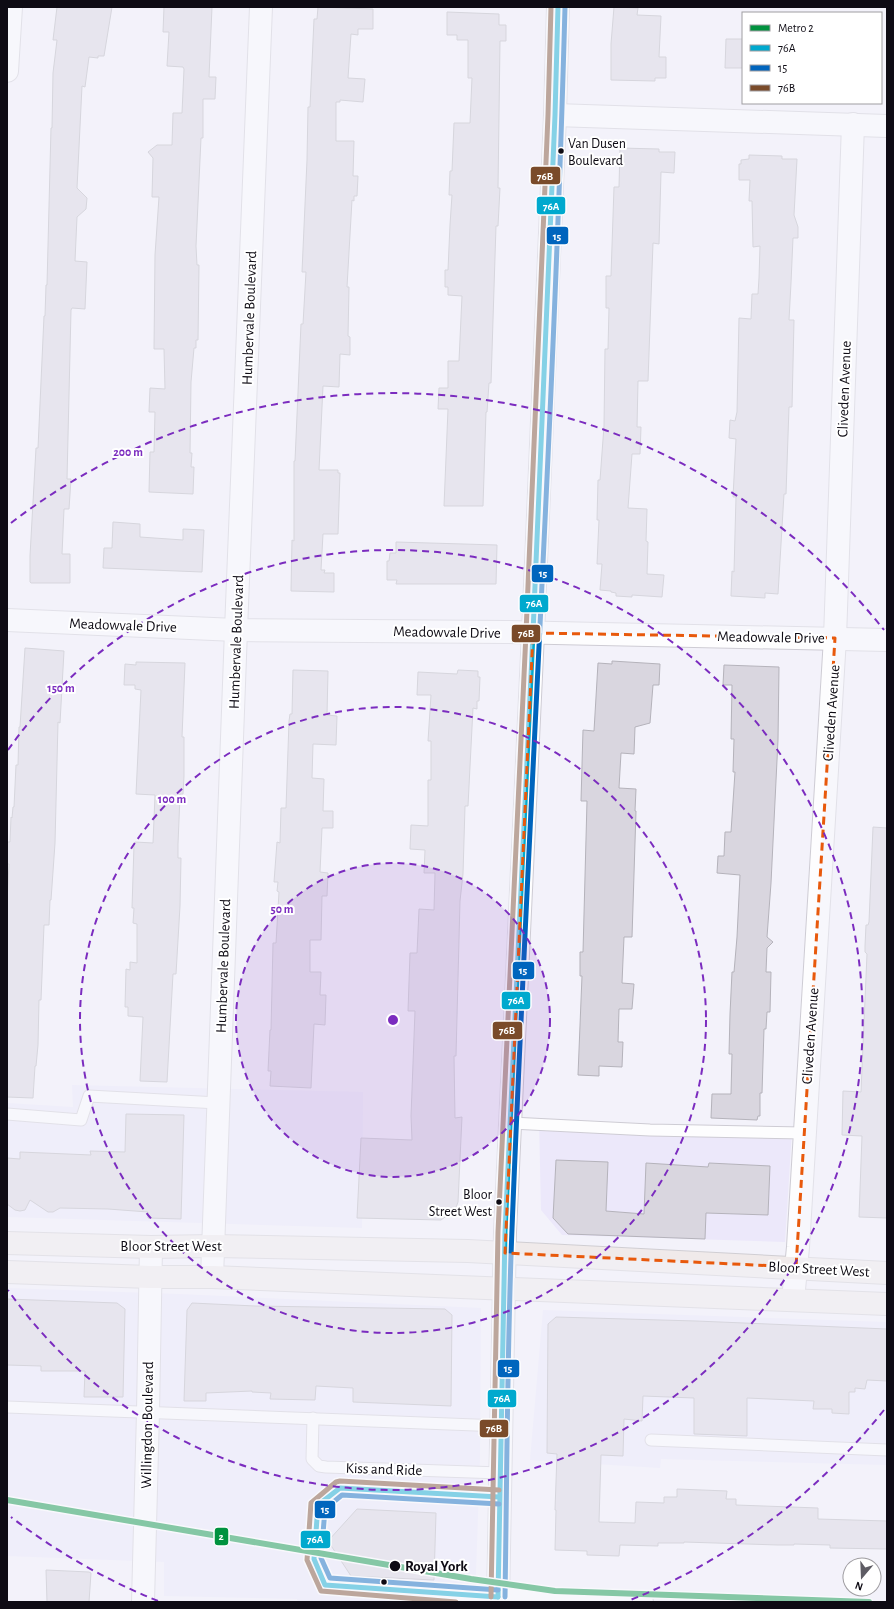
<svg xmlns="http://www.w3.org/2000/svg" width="894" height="1609" font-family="'Alegreya Sans',sans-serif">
<rect width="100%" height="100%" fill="#f3f2fa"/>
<g fill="#ece8fa">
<polygon points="72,1085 363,1092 362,1228 7,1217 7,1103 73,1107"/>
<polygon points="539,1120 792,1130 785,1242 562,1235 541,1210"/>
<polygon points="7,1288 179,1294 481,1308 480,1458 475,1602 298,1602 297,1599 164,1596 164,1562 7,1556"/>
<polygon points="543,1310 887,1322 887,1465 661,1459 660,1468 530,1460"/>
</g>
<g fill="#d9d6df" stroke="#b5b3bb">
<polygon points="57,7 112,7 104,56 98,56 98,58 89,57 85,87 82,86 77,188 87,198 86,209 77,217 75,261 87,262 85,309 72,308 71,310 67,479 71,479 69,509 64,509 62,554 70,554 70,583 31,583 30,582 30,556 36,448 38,448 44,316 45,316 46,285 47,285 51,128 52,128 53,73 57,40 53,40"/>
<polygon points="164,7 212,7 209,77 216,77 215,99 203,99 203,138 201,138 196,246 197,265 199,265 198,340 196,340 196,348 194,348 191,382 190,453 192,453 191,467 194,467 193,494 149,492 150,452 154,452 155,412 149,412 150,388 165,389 164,349 154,349 155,255 159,197 152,197 153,158 148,152 157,145 172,145 173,113 182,113 184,69 183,67 167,66 169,32 163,32"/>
<polygon points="318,7 373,9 373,29 358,29 358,35 351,34 348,78 365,79 363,102 340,100 340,102 336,102 336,141 354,141 353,176 358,176 357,196 354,196 354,201 352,200 347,287 349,287 348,336 350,337 350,355 340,354 339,387 323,386 319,470 338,470 338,473 340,473 338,534 323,534 321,570 325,570 324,573 334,573 334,592 291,591 292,540 294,541 294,461 295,461 301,324 303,324 306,272 302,272 307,160 308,107 310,107 314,19 317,19"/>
<polygon points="614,7 638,8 637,15 661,16 659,57 666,57 666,78 655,78 655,81 611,80 611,44"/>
<polygon points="447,12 499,14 499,25 506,25 506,41 500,41 498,188 500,188 498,226 496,226 491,383 489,383 487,412 486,412 483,506 444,506 448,409 438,409 439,388 448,388 448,361 459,361 462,296 448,295 448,287 445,287 445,270 448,270 450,225 452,195 449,195 450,171 452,171 454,123 470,123 472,78 468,78 468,40 457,40 457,35 447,35"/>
<polygon points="726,39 743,39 743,68 725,68"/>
<polygon points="620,148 659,149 659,152 675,152 674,173 661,172 659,244 653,243 648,381 638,381 637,427 641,427 640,454 632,454 628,508 647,509 646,541 648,542 647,574 664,575 662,597 632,595 632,597 616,596 616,593 611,592 611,591 600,590 602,564 597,564 599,520 597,520 598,480 600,480 604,426 605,349 608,349 609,308 606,308 606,276 611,276 614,187 619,187"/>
<polygon points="749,155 782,156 782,159 797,159 794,215 798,227 798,238 793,238 791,283 789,320 794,320 792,407 789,407 786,494 784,494 778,594 765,593 765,598 731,596 732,571 734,572 736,497 733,497 736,439 729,438 730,420 735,421 737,412 739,318 751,319 752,294 758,294 759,278 760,246 753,247 752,201 749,201 750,180 739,180 739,164 741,164 741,160 749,159"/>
<polygon points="113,522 140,524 140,537 183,540 183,529 204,530 202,572 103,568 104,548 112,548"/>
<polygon points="396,542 497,545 496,584 396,584 397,580 387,580 387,561 389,561 390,553 396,553"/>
<polygon points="25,648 64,651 60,723 58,722 55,843 51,900 50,900 49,925 44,925 41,1000 39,1000 38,1045 36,1066 35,1066 33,1098 7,1097 7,901 9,864 7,864 7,842 10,842 11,817 12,818 13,807 14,807 16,765 18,765 19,727 20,727"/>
<polygon points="612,661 660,664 659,685 653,685 650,723 635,727 634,754 621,753 619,788 636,789 635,811 636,811 632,937 624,937 622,983 634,984 632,1009 619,1009 618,1042 623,1042 622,1067 599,1066 599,1076 578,1075 582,976 580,976 580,952 583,952 587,801 581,801 583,730 594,731 598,663 612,664"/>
<polygon points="136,662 185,663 182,737 184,737 184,776 183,794 180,794 180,796 178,844 178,858 181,858 180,906 176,974 173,974 167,1082 140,1081 143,1017 128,1016 128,1007 125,1007 126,969 130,970 130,962 137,963 137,924 133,923 134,908 132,908 134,845 135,842 153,843 155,795 136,794 141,690 135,689 135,685 124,685 125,664 136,665"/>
<polygon points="724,665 779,667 778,740 771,883 767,937 773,942 767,948 766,972 771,972 770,1012 767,1012 766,1029 764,1029 762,1093 760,1093 760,1116 758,1116 757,1120 711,1118 712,1094 731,1094 732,1054 729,1054 730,1014 732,972 734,972 737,937 740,875 717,873 718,856 724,856 725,832 731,832 735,772 733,772 734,739 731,739 732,685 723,685"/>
<polygon points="293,670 328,671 327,715 337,716 336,745 313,744 312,778 324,779 323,811 333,811 333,828 322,828 320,872 328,873 327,896 322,896 321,940 310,940 310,972 321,972 320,995 326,995 325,1025 314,1024 311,1088 270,1086 271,1071 268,1071 270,1030 271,1030 273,943 276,943 279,892 277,891 278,882 274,882 277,842 280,843 281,808 286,808 289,721 290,714 292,714"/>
<polygon points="458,670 478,671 478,677 480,677 479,701 477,701 477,709 473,708 468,806 465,806 463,874 460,901 456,1056 454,1056 455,1118 462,1117 458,1202 455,1210 441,1220 357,1218 361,1138 412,1140 411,1116 415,1011 408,1011 410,953 417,953 419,909 434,910 435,873 424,873 425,850 410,849 411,825 428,826 428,780 431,780 431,741 428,741 431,695 417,695 418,672 457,674"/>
<polygon points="873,827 887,828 887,1218 859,1217 862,1136 842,1135 843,1091 861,1092 867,954 865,952 865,946 866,925 868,925 869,922"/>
<polygon points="126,1114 184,1115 181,1219 148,1218 148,1212 108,1209 60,1208 53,1212 48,1212 30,1200 25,1210 20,1211 15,1210 7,1204 7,1158 20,1159 20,1152 91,1155 90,1151 125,1152"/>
<polygon points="556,1160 608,1162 606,1211 644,1214 646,1163 708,1167 709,1163 770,1166 768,1215 706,1213 705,1239 568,1234 553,1218"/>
<polygon points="7,1299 117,1303 125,1309 123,1397 84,1397 85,1371 41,1371 41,1366 7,1365"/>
<polygon points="192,1303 255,1306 445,1309 452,1315 451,1406 353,1402 353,1388 316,1386 315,1400 270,1399 271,1393 252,1392 252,1391 206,1393 206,1401 184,1401 187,1310"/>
<polygon points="556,1317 696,1321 887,1329 887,1381 867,1380 865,1389 855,1388 855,1392 849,1392 849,1414 832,1413 832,1409 813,1409 814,1401 747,1398 747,1436 694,1434 694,1398 643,1396 642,1421 624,1419 623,1456 601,1455 599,1522 635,1523 636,1502 664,1503 664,1497 677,1497 677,1489 727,1491 726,1499 736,1499 736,1505 818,1508 818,1519 887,1521 887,1549 830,1548 830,1545 794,1544 794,1545 778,1545 684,1542 684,1543 658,1543 658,1546 620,1545 619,1556 587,1555 587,1551 555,1550 556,1510 555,1510 557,1454 547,1453 548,1324"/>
<polygon points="357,1509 436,1513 434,1580 351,1576 328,1541"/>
<polygon points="46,1570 89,1572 91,1573 89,1602 47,1602"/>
</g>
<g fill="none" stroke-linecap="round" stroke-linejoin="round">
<g stroke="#ceccd4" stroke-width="13">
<g id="service">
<polyline points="7,1114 81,1120 89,1096 218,1103"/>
<polyline points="511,1123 650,1130 804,1133"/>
<polyline points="7,1407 501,1426"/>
<polyline points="313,1418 312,1459 319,1466 326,1467 500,1473"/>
<polyline points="651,1440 887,1450"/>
<polyline points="498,1597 469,1596 325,1585 314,1559 318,1505 340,1488 499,1497"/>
</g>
</g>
<g stroke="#ceccd4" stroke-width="24">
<g id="minor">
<polyline points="7,71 11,7"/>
<polyline points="555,115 887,126"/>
<polyline points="7,620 236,630 507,632 887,640"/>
<polyline points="212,1277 236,630 261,7"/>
<polyline points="793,1300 798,1247 835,638 853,124"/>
<polyline points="498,1597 642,1602"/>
<polyline points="143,1602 148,1412 151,1247"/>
</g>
</g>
<g stroke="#ceccd4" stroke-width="24">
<polyline id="secondary" points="498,1602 505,1232 533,633 555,115 558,7"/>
</g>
<g stroke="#d0ced3" stroke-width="24">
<g id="primary">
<polyline points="7,1243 151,1247 213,1246 468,1251 887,1273"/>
<polyline points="7,1272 150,1277 212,1277 887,1304"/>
</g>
</g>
<use href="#service" stroke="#fdfdfe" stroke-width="11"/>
<use href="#minor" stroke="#fdfdfe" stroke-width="22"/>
<use href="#secondary" stroke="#fdfdfe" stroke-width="22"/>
<use href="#primary" stroke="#f0eaea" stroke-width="22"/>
<g stroke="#fff" stroke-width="8">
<g id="bus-1">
<polyline points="498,1597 505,1232 533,633 555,115 558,7"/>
<polyline points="498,1597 325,1585 314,1559 318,1505 340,1488 499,1497"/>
</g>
</g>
<g stroke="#fff" stroke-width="8">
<g id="bus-2">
<polyline points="498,1590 330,1578 321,1558 325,1509 342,1495 499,1504"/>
<path d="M505 1597C507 1475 507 1352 512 1229 528 822 554 415 565 7"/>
</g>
</g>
<g stroke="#fff" stroke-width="8">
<g id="bus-3">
<polyline points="491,1597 498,1232 526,633 548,115 551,7"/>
<polyline points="456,1602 321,1591 307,1560 311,1503 336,1482 340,1481 499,1490"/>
</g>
</g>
<use href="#bus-1" stroke="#00a9ce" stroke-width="5"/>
<use href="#bus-2" stroke="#0065bd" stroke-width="5"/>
<use href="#bus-3" stroke="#7a4b2a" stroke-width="5"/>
<g stroke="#fff" stroke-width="9">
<polyline id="metro-1" points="7,1500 471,1579 555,1591 869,1602"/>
</g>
<use href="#metro-1" stroke="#00923f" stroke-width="6"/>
</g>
<path d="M0 0H894V1609H0ZM533 633 835 638 796 1267 505 1253Z" fill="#f3f2fa" fill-opacity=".55" fill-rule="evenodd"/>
<path fill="none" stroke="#e8590c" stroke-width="3" stroke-dasharray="8 5" stroke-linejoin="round" d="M533 633 835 638 796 1267 505 1253Z"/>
<circle cx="393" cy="1020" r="157" fill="#7b2cbf" fill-opacity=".12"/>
<g fill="none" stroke="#7b2cbf" stroke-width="2" stroke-dasharray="7 5">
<circle cx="393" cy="1020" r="157"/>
<circle cx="393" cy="1020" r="313"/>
<path d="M8 750A470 470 0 1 1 8 1290"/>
<path d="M884 1410A627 627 0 0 1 628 1601M158 1601A627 627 0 0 1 11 1517M11 523A627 627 0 0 1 884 630"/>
</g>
<g fill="#0e0b14" stroke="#fff" stroke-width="1.5">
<circle cx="561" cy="151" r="3.5"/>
<circle cx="499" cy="1202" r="3.5"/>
<circle cx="395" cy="1566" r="6"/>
<circle cx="384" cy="1582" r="3.5"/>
</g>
<g text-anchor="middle" stroke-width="4" stroke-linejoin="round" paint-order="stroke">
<g font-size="14" fill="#0e0b14" stroke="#fff" text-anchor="start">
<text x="568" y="148">Van Dusen<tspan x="568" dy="17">Boulevard</tspan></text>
<text x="492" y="1199" text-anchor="end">Bloor<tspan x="492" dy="17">Street West</tspan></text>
</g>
<g font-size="15" fill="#0e0b14" stroke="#fff">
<text transform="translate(249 318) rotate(-88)" y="5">Humbervale Boulevard</text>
<text transform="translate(844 389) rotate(-88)" y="5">Cliveden Avenue</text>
<text transform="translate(123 625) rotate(2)" y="5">Meadowvale Drive</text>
<text transform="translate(447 632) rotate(1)" y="5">Meadowvale Drive</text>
<text transform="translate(771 637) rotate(1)" y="5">Meadowvale Drive</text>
<text transform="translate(236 642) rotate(-88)" y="5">Humbervale Boulevard</text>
<text transform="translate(831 713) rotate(-86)" y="5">Cliveden Avenue</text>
<text transform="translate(223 966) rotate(-88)" y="5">Humbervale Boulevard</text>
<text transform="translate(810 1036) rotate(-86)" y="5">Cliveden Avenue</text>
<text x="171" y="1251">Bloor Street West</text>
<text transform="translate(819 1269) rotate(3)" y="5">Bloor Street West</text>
<text transform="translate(147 1425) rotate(-89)" y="5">Willingdon Boulevard</text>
<text transform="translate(384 1469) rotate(2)" y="5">Kiss and Ride</text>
</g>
<g font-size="15" font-weight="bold" fill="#0e0b14" stroke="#fff" text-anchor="start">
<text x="405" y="1571">Royal York</text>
</g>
</g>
<circle cx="393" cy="1020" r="6" fill="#7b2cbf" stroke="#fff" stroke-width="2"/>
<g font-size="12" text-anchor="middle" font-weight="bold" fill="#7b2cbf" stroke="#fff" stroke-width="4" stroke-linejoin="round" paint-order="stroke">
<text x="128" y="456">200 m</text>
<text x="61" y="692">150 m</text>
<text x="172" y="803">100 m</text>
<text x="282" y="913">50 m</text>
</g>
<g stroke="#fff" stroke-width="1.5">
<rect x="530" y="166" width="31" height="19" rx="4" fill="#7a4b2a"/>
<rect x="536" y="196" width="30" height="19" rx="4" fill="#00a9ce"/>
<rect x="546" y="226" width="23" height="19" rx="4" fill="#0065bd"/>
<rect x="531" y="564" width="23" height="19" rx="4" fill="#0065bd"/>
<rect x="519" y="594" width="30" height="19" rx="4" fill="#00a9ce"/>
<rect x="511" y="624" width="30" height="19" rx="4" fill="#7a4b2a"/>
<rect x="512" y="961" width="23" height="19" rx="4" fill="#0065bd"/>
<rect x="501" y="991" width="30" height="19" rx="4" fill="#00a9ce"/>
<rect x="492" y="1021" width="31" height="19" rx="4" fill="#7a4b2a"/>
<rect x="497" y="1359" width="23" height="19" rx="4" fill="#0065bd"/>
<rect x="487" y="1389" width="30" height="19" rx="4" fill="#00a9ce"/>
<rect x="479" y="1419" width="30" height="19" rx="4" fill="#7a4b2a"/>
<rect x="314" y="1500" width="22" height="19" rx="4" fill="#0065bd"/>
<rect x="214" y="1527" width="15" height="19" rx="4" fill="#00923f"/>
<rect x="300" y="1530" width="31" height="19" rx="4" fill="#00a9ce"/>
</g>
<g font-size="11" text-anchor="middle" font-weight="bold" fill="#fff">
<text x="545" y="180">76B</text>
<text x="551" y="210">76A</text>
<text x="557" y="240">15</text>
<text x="543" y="577">15</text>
<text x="534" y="607">76A</text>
<text x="526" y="637">76B</text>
<text x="523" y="974">15</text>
<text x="516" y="1004">76A</text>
<text x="507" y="1034">76B</text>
<text x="508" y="1372">15</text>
<text x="502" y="1402">76A</text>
<text x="494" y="1432">76B</text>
<text x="325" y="1513">15</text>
<text x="221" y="1540">2</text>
<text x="315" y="1543">76A</text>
</g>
<rect width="894" height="1609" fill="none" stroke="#0e0b14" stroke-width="16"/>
<rect x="742" y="12" width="140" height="92" fill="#ffffff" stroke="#9f9da1"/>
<rect x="750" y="25" width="20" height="6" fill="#00923f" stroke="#9f9da1"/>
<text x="778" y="32" font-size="12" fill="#0e0b14">Metro 2</text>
<rect x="750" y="45" width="20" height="6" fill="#00a9ce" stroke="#9f9da1"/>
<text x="778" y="52" font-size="12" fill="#0e0b14">76A</text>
<rect x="750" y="65" width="20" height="6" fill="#0065bd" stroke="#9f9da1"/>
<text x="778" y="72" font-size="12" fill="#0e0b14">15</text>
<rect x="750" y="85" width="20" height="6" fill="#7a4b2a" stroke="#9f9da1"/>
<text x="778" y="92" font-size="12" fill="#0e0b14">76B</text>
<g transform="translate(862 1577) rotate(199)"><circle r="19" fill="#ffffff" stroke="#9f9da1"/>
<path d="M0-3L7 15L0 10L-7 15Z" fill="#5e5c64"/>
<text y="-6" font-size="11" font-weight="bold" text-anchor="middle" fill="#0e0b14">N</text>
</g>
</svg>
